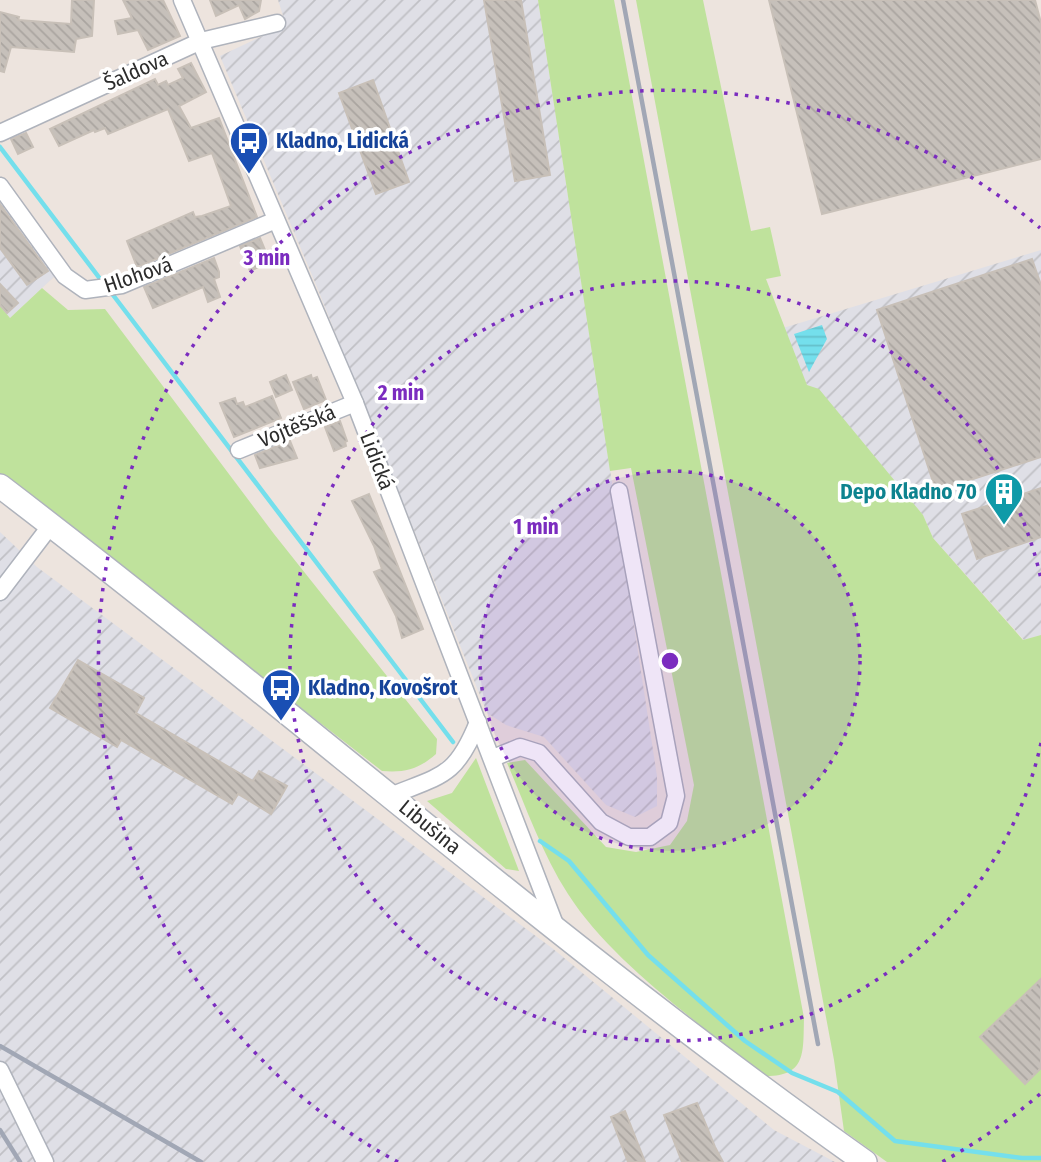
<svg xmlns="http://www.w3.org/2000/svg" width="1041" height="1162" font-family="'Fira Sans Condensed',sans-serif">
<defs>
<pattern id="industrial-furrows" width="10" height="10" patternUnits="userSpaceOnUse" patternTransform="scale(1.75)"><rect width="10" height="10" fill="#dfdfe6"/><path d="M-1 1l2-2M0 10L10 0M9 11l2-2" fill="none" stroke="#c0c0c5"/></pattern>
<pattern id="water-rules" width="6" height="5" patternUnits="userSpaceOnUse" patternTransform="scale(1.75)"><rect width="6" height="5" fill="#74dfec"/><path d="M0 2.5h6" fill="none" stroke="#65c0cb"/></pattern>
<pattern id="building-back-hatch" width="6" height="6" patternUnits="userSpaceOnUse" patternTransform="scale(1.75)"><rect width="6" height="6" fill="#c6c0ba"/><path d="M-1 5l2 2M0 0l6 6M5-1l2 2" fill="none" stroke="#aaa5a0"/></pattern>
</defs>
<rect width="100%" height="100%" fill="#ede4de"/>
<g fill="url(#industrial-furrows)">
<polygon points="278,0 538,0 657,776 657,806 635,817 606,805 544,737 506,725 487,713 317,287 220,56 286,25"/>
<polygon points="0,192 58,273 10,318 0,305"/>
<polygon points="1041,250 1041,635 1024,640 933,538 923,515 819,390 807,385 783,328"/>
<polygon points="0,532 37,567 552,948 774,1130 835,1162 0,1162"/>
</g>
<g fill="#bfe29c">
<path d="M538 0H614L804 1018C803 1052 807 1077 764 1076 701 1024 612 963 568 894 542 854 526 807 507 763L525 760 606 847 636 852 670 845 687 821 694 785 631 468 610 471Z"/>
<polygon points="636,0 703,0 751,231 770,227 781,276 766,279 807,385 819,389 923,515 933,538 1023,640 1041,635 1041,1162 887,1162 844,1131 834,1060"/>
<path d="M42 288 68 310 105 309 274 534 437 739 436 754C419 769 405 773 382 771L0 474V306L10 318Z"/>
<polygon points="476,758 519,871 506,869 427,801 452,793"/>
</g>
<polygon fill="url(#water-rules)" points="822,325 827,339 809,372 794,334"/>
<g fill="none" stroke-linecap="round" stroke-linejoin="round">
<g stroke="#74dfec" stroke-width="4.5">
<polyline points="0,147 104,284"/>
<polyline points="110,291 453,742"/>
<polyline points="540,841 569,861 648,955 745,1041 792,1073 838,1092 895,1141 1022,1158 1041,1158"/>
</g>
</g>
<g fill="url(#building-back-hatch)" stroke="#c8c0b8" stroke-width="2">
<polygon points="72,0 94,0 92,36 76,39 74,52 11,47 4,72 0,71 0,12 19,17 18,20 71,24"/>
<polygon points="123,0 163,0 180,36 148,50 138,30 118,34 115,21 132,18"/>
<polygon points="210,0 261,0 259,11 245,19 239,5 216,16"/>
<polygon points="484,0 521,0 550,175 515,181"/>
<polygon points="769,0 1035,0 1041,23 1041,159 822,214"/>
<polygon points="191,63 206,92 179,106 191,128 219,118 257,217 137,267 127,241 193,212 195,217 202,216 231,206 212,153 189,161 168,109 108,134 105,128 95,132 94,130 59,146 50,129 155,79 158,85 166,81 168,85 183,78 178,69"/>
<polygon points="373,80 409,182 376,194 339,93"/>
<polygon points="26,133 33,147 18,154 11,139"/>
<polygon points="0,204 48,271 27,285 0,248"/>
<polygon points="260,238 270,262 250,271 240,246"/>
<polygon points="214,258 219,272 219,277 214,279 220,297 208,302 203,287 153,308 144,287"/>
<polygon points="1032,259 1041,285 1041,457 936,491 877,310"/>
<polygon points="0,284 18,303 7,313 0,305"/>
<polygon points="286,375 292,390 276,397 270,382"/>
<polygon points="311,375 312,379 317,377 326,400 304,409 293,382"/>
<polygon points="272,396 281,418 234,437 220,403 235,398 237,404 243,402 245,407"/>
<polygon points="340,421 347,441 345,442 346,446 334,451 325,427"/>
<polygon points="290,441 297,458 260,468 255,455"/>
<polygon points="1041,488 1041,537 977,559 962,514"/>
<polygon points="369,494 423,629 402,638 396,616 374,572 382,569 374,546 352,501"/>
<polygon points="78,660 144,698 136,713 253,781 259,771 287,786 271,814 238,794 232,804 121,740 117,747 50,708"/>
<polygon points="1041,979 1041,1068 1025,1084 980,1037"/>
<polygon points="697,1103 715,1147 723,1162 682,1162 664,1115"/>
<polygon points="625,1111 645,1162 628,1162 611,1117"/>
</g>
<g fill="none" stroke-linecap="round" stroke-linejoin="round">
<g stroke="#afb3bc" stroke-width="19">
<g id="minor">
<polyline points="182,0 355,403 556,927"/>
<polyline points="0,133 201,41 277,23"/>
<polyline points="0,186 65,276 85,290 122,285 276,220"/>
<polyline points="239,450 355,403"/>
<polyline points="0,592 51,525"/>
<polyline points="493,758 520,747 539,753 601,822 629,837 650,837 669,823 676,796 619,491"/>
<path d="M390 796C442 775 456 777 478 722"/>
<polyline points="0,1070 45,1162"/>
</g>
</g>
<g stroke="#afb3bc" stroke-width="26">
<path id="secondary" d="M0 486C291 708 566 951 865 1162"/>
</g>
<use href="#minor" stroke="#fff" stroke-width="16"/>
<use href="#secondary" stroke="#fff" stroke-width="23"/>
<g stroke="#a1a7b5" stroke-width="4.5">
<polyline points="623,0 818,1044"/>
<polyline points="0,1046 201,1162"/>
<polyline points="0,1130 20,1162"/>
</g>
</g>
<circle cx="670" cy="661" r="190" fill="#7b2cbf" fill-opacity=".12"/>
<g fill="none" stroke="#7b2cbf" stroke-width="3.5" stroke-dasharray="3.5 7">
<circle cx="670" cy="661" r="190"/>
<path d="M1041 743A380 380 0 1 1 1041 579"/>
<path d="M1040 1094A570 570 0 0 1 942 1162M398 1162A570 570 0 1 1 1040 228"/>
</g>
<defs>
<g id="bus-pin" transform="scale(2.0125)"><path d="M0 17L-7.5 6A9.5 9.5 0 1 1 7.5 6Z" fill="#1a4fb4" stroke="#fff"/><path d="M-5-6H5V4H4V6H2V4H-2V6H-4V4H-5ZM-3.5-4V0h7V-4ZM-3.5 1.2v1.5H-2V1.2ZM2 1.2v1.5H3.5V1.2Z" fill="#fff"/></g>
<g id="building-pin" transform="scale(2.0125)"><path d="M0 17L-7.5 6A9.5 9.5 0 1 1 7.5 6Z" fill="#0f9aa8" stroke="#fff"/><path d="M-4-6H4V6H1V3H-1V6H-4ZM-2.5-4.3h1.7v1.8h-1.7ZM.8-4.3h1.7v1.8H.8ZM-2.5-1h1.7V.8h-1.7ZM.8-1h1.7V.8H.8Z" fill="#fff"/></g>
</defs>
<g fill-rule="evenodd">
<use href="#bus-pin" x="249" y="141"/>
<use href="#building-pin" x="1004" y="492"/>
<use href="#bus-pin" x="281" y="688"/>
</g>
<g text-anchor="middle" stroke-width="7" stroke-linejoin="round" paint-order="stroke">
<g font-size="21" fill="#2c2c2c" stroke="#fff">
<text transform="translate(136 71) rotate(-24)" y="7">Šaldova</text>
<text transform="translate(138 275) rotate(-19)" y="7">Hlohová</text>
<text transform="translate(297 426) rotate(-22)" y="7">Vojtěšská</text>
<text transform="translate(377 461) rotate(69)" y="7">Lidická</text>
<text transform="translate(430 827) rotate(39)" y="7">Libušina</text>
</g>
<g font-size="21" font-weight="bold" fill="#164399" stroke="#fff" text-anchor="start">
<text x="276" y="148">Kladno, Lidická</text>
<text x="308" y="695">Kladno, Kovošrot</text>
</g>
<g font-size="21" font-weight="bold" fill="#0d838f" stroke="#fff" text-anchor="end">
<text x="977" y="499">Depo Kladno 70</text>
</g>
</g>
<circle cx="670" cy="661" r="10" fill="#7b2cbf" stroke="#fff" stroke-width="3.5"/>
<g font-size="21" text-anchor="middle" font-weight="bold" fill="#7b2cbf" stroke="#fff" stroke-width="7" stroke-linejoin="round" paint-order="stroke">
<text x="267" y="265">3 min</text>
<text x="401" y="400">2 min</text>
<text x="536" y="534">1 min</text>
</g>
</svg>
